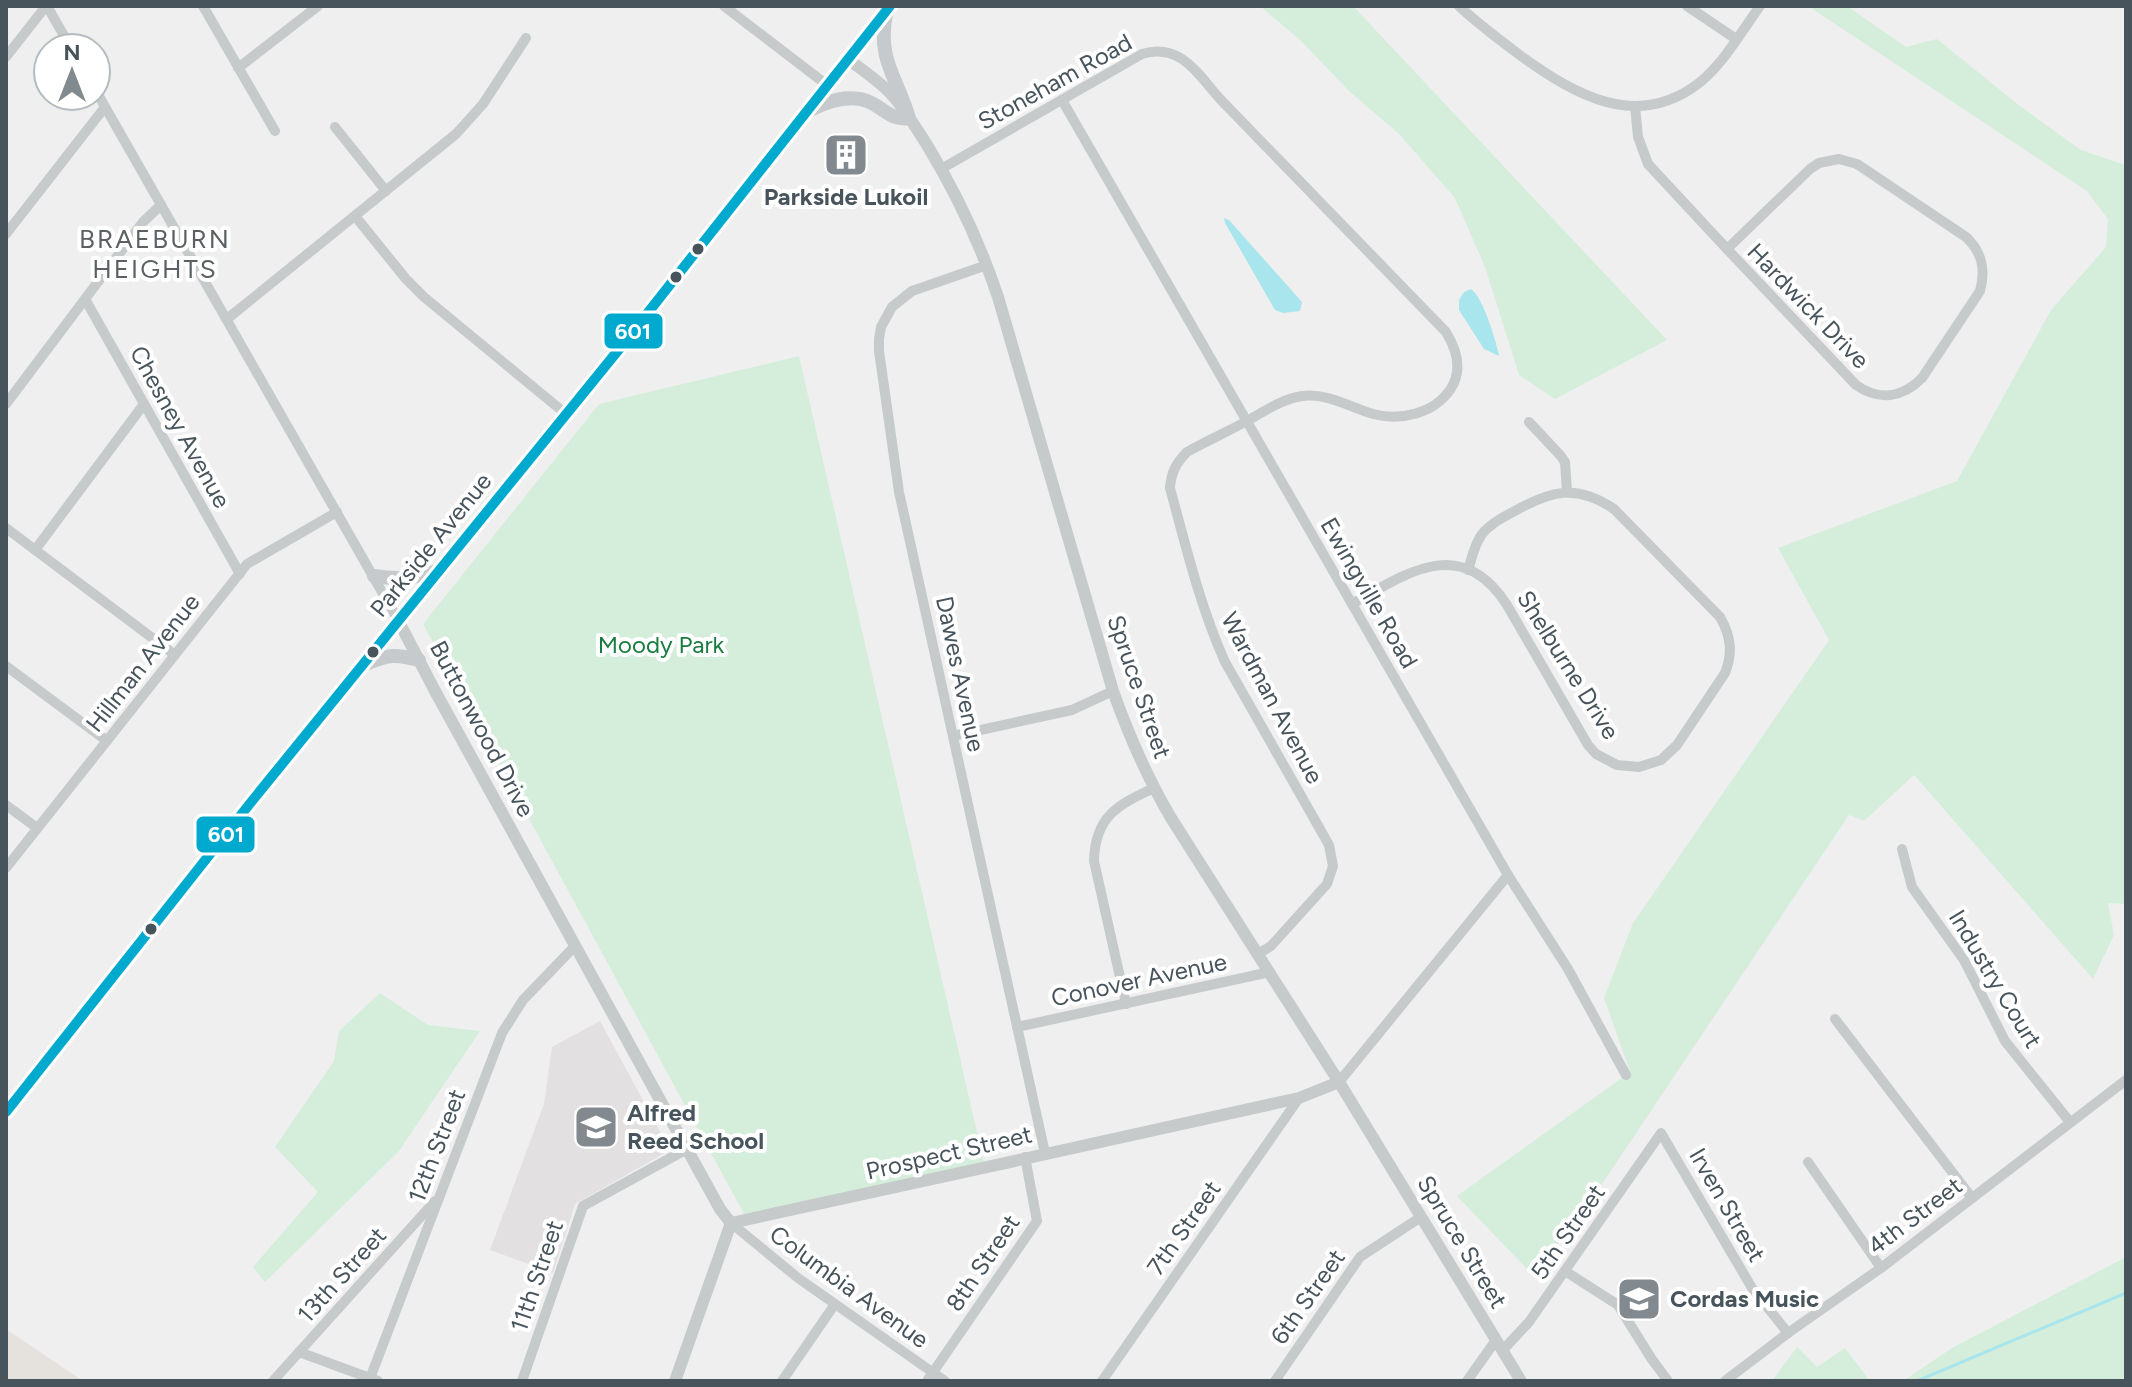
<svg xmlns="http://www.w3.org/2000/svg" width="2132" height="1387" font-family="Figtree,sans-serif">
<rect width="100%" height="100%" fill="#f0efef"/>
<polygon fill="#e5e2dd" points="6,1329 83,1381 6,1381"/>
<polygon fill="#e2e0e1" points="600,1021 670,1150 575,1204 553,1273 490,1250 544,1104 552,1047"/>
<g fill="#d4eedb">
<polygon points="1260,6 1353,6 1667,340 1555,399 1519,375 1485,267 1455,198 1399,134 1349,91 1301,41"/>
<polygon points="1808,6 1847,6 1906,47 1937,39 2020,106 2081,150 2126,165 2126,904 2108,903 2114,935 2093,979 1914,775 1864,821 1849,815 1598,1190 1552,1252 1529,1271 1457,1196 1630,1072 1604,998 1633,923 1829,640 1778,548 1957,481 2051,310 2106,247 2108,219 2087,191"/>
<polygon points="799,356 985,1167 749,1223 423,624 599,404"/>
<polygon points="380,993 428,1025 480,1031 399,1151 265,1282 253,1267 318,1192 275,1147 334,1061 339,1031"/>
<polygon points="2126,1257 2126,1381 1903,1381 1952,1348"/>
<polygon points="1797,1347 1817,1367 1845,1348 1870,1381 1772,1381"/>
</g>
<g fill="#a9e5ec">
<polygon points="1224,218 1229,220 1302,302 1300,311 1283,313 1275,310 1225,223"/>
<path d="M1471 289C1483 297 1496 341 1499 356L1484 349 1459 310V300L1464 292Z"/>
</g>
<g fill="none" stroke-linecap="round" stroke-linejoin="round">
<polyline stroke="#a9e5ec" stroke-width="3" points="1917,1381 2126,1293"/>
<g stroke="#c7cacb" stroke-width="10">
<polyline points="47,6 71,48"/>
<polyline points="203,6 275,131"/>
<polyline points="724,6 827,85"/>
<path d="M1459 6C1478 24 1500 40 1521 56 1575 95 1637 131 1699 83 1724 63 1741 32 1760 6"/>
<polyline points="1687,6 1736,39"/>
<polyline points="6,57 46,6"/>
<polyline points="238,68 318,6"/>
<polyline points="96,91 398,620"/>
<polyline points="1062,100 1508,875 1568,969 1626,1075"/>
<polyline points="1635,106 1638,137 1648,164 1727,249"/>
<polyline points="335,127 386,191"/>
<path d="M1839 159 1857 164 1966 237C1982 252 1986 269 1980 291L1922 378C1902 398 1879 401 1856 385L1727 249 1810 169 1819 163Z"/>
<path d="M941 169 1142 54C1181 42 1198 75 1221 100L1446 332C1457 350 1463 371 1450 390 1433 414 1401 421 1373 414 1349 407 1329 393 1302 396 1282 399 1265 411 1247 421 1227 432 1206 441 1187 452 1176 463 1171 473 1170 488 1186 547 1200 606 1225 662L1329 845 1333 866 1327 884 1271 946 1258 954"/>
<polyline points="355,216 406,279 424,297 566,414"/>
<polyline points="6,234 105,107"/>
<polyline points="987,265 912,291 892,307 881,327 879,339 879,351 899,492 1045,1153"/>
<polyline points="85,299 240,574"/>
<polyline points="227,319 456,134 483,104 526,38"/>
<polyline points="6,404 143,222 161,205"/>
<polyline points="1529,422 1560,455 1565,462 1567,492"/>
<polyline points="6,528 175,655"/>
<polyline points="35,550 144,404"/>
<path d="M1352 604C1407 573 1461 534 1507 605L1588 745 1596 754 1617 765 1639 767 1661 760 1677 745 1725 673C1733 653 1731 636 1720 617L1614 509C1576 483 1550 491 1513 512 1502 518 1490 524 1482 534 1474 545 1472 558 1468 570"/>
<polyline points="6,666 107,741"/>
<polyline points="953,736 1072,710 1113,691"/>
<polyline points="6,805 37,828"/>
<polyline points="1902,849 1912,887 1964,960 2005,1041 2070,1122"/>
<polyline points="6,868 247,564 337,512"/>
<path d="M1126 1004 1094 861C1095 817 1117 805 1154 788"/>
<polyline points="1835,1019 1972,1198"/>
<polyline points="1017,1027 1270,972"/>
<polyline points="1339,1082 1508,875"/>
<polyline points="1808,1162 1881,1268"/>
<polyline points="731,1223 798,1278 945,1381"/>
<polyline points="1565,1271 1618,1305 1651,1358 1668,1381"/>
<polyline points="1502,1351 1529,1322 1661,1133 1752,1288 1788,1333"/>
<polyline points="299,1352 378,1381"/>
<polyline points="273,1381 435,1201"/>
<polyline points="369,1381 502,1033 523,1000 575,946"/>
<polyline points="522,1381 583,1206 687,1149"/>
<polyline points="782,1381 835,1304"/>
<polyline points="927,1381 1037,1221 1025,1157"/>
<polyline points="1102,1381 1299,1098"/>
<polyline points="1275,1381 1360,1257 1421,1217"/>
<polyline points="1467,1381 1496,1340"/>
<polyline points="1725,1381 1788,1333 1881,1268 2126,1080"/>
</g>
<g stroke="#c7cacb" stroke-width="12">
<path d="M848 59C862 70 879 81 891 94 905 109 916 128 927 145 957 194 980 243 998 297L1113 691C1129 736 1147 777 1171 818L1339 1082 1521 1381"/>
<polyline points="398,620 435,691 720,1209 731,1223"/>
<path d="M731 1223C921 1183 1109 1139 1299 1098L1339 1082"/>
<polyline points="675,1381 731,1223"/>
</g>
<g stroke="#c7cacd" stroke-width="14">
<path d="M810 110C828 101 848 94 867 101 883 107 891 121 909 118 897 77 877 60 886 14"/>
<path d="M374 576C400 580 413 578 438 571"/>
<path d="M366 664C388 654 396 654 419 660"/>
<polyline points="6,1112 252,801 620,348 890,6"/>
</g>
<g stroke="#fff" stroke-width="16">
<polyline id="bus-1" points="6,1112 252,801 620,348 890,6"/>
</g>
<use href="#bus-1" stroke="#00a9ce" stroke-width="10"/>
</g>
<defs>
<g id="building-square" transform="scale(2.3)"><rect x="-9" y="-9" width="18" height="18" rx="4" fill="#828a8f" stroke="#fff"/><path d="M-4-6H4V6H1V3H-1V6H-4ZM-2.5-4.3h1.7v1.8h-1.7ZM.8-4.3h1.7v1.8H.8ZM-2.5-1h1.7V.8h-1.7ZM.8-1h1.7V.8H.8Z" fill="#fff"/></g>
<g id="school-square" transform="scale(2.3)"><rect x="-9" y="-9" width="18" height="18" rx="4" fill="#828a8f" stroke="#fff"/><path d="M0-5L7-2L0 1L-7-2ZM-4 1L0 2.5L4 1V4Q0 6-4 4Z" fill="#fff"/></g>
</defs>
<g fill-rule="evenodd">
<use href="#building-square" x="846" y="155"/>
<use href="#school-square" x="596" y="1127"/>
<use href="#school-square" x="1639" y="1299"/>
</g>
<g fill="#47545c" stroke="#fff" stroke-width="3">
<circle cx="698" cy="249" r="7"/>
<circle cx="676" cy="277" r="7"/>
<circle cx="373" cy="652" r="7"/>
<circle cx="151" cy="929" r="7"/>
</g>
<g text-anchor="middle" stroke-width="8" stroke-linejoin="round" paint-order="stroke">
<g font-size="24" fill="#47545c" stroke="#fff">
<text transform="translate(1055 82) rotate(-29)" y="8">Stoneham Road</text>
<text transform="translate(1808 306) rotate(46)" y="8">Hardwick Drive</text>
<text transform="translate(180 427) rotate(61)" y="8">Chesney Avenue</text>
<text transform="translate(431 545) rotate(-51)" y="8">Parkside Avenue</text>
<text transform="translate(1369 593) rotate(60)" y="8">Ewingville Road</text>
<text transform="translate(143 663) rotate(-52)" y="8">Hillman Avenue</text>
<text transform="translate(1568 665) rotate(58)" y="8">Shelburne Drive</text>
<text transform="translate(960 674) rotate(78)" y="8">Dawes Avenue</text>
<text transform="translate(1139 687) rotate(71)" y="8">Spruce Street</text>
<text transform="translate(1272 698) rotate(62)" y="8">Wardman Avenue</text>
<text transform="translate(482 729) rotate(62)" y="8">Buttonwood Drive</text>
<text transform="translate(1995 979) rotate(59)" y="8">Industry Court</text>
<text transform="translate(1139 980) rotate(-12)" y="8">Conover Avenue</text>
<text transform="translate(437 1146) rotate(-69)" y="8">12th Street</text>
<text transform="translate(949 1153) rotate(-13)" y="8">Prospect Street</text>
<text transform="translate(1727 1205) rotate(60)" y="8">Irven Street</text>
<text transform="translate(1915 1216) rotate(-37)" y="8">4th Street</text>
<text transform="translate(1184 1228) rotate(-55)" y="8">7th Street</text>
<text transform="translate(1568 1232) rotate(-55)" y="8">5th Street</text>
<text transform="translate(1462 1242) rotate(59)" y="8">Spruce Street</text>
<text transform="translate(983 1263) rotate(-56)" y="8">8th Street</text>
<text transform="translate(342 1275) rotate(-48)" y="8">13th Street</text>
<text transform="translate(537 1276) rotate(-71)" y="8">11th Street</text>
<text transform="translate(849 1287) rotate(36)" y="8">Columbia Avenue</text>
<text transform="translate(1308 1297) rotate(-55)" y="8">6th Street</text>
</g>
<g font-size="24" font-weight="bold" fill="#47545c" stroke="#fff" text-anchor="start">
<text x="846" y="205" text-anchor="middle">Parkside Lukoil</text>
<text x="627" y="1121">Alfred<tspan x="627" dy="28">Reed School</tspan></text>
<text x="1670" y="1307">Cordas Music</text>
</g>
<g font-size="24" fill="#187c3f" stroke="#fff">
<text x="661" y="653">Moody Park</text>
</g>
<g font-size="26" letter-spacing="2" fill="#5b6063" stroke="#fff">
<text x="155" y="248">BRAEBURN<tspan x="155" dy="30">HEIGHTS</tspan></text>
</g>
</g>
<g stroke="#fff" stroke-width="3">
<rect x="603" y="312" width="61" height="38" rx="8" fill="#00a9ce"/>
<rect x="195" y="815" width="61" height="39" rx="8" fill="#00a9ce"/>
</g>
<g font-size="22" text-anchor="middle" font-weight="bold" fill="#fff">
<text x="633" y="339">601</text>
<text x="226" y="842">601</text>
</g>
<rect width="2132" height="1387" fill="none" stroke="#47545c" stroke-width="16"/>
<g transform="translate(72 72)"><circle r="38" fill="#ffffff" stroke="#b5bbbe" stroke-width="2"/>
<path d="M0-6L14 30L0 20L-14 30Z" fill="#828a8f"/>
<text y="-12" font-size="22" font-weight="bold" text-anchor="middle" fill="#47545c">N</text>
</g>
</svg>
